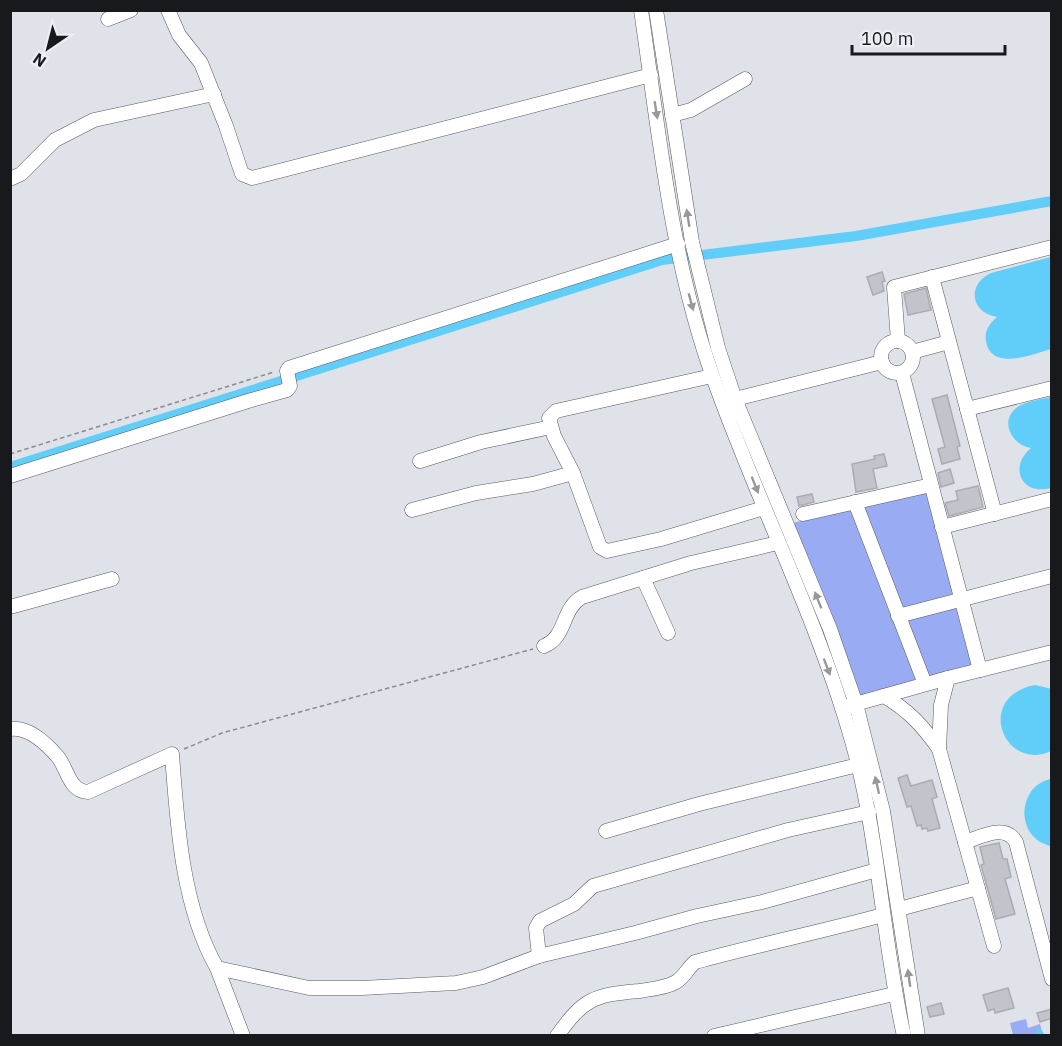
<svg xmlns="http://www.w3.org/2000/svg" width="1062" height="1046" font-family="'IBM Plex Sans',sans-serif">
<rect width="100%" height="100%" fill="#dfe2e9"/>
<g fill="#99acf3">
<polygon points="925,489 975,667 862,698 834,621 793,523"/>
<polygon points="1026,1019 1028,1028 1040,1024 1043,1035 1013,1035 1010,1023"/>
</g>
<g fill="#60cef8">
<path d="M1051 257V349C1033 354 991 372 986 341 984 331 990 323 997 317 971 313 966 285 991 273Z"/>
<path d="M1051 397V488C1022 496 1008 467 1031 448 1011 445 998 419 1019 406 1028 401 1041 399 1051 397Z"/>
<path d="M1035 685 1052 689 1051 751C1005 773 973 697 1035 685Z"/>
<path d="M1051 779H1052L1051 846C1015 839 1016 786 1051 779Z"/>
</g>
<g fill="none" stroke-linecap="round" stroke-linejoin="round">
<g stroke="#60cef8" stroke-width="10">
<polyline points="10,467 662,260 856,236 1052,201"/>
<polyline points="1039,1035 1039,1036"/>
</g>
</g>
<g fill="#c3c3cb" stroke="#ababb2" stroke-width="1.5">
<polygon points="882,272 885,281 882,282 884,291 873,295 867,277"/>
<polygon points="926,288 931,310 908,315 904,294"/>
<polygon points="947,395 960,446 957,447 960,459 942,464 938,449 945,447 932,399"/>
<polygon points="884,454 887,466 873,469 877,488 856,492 852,464 875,459 874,456"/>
<polygon points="950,469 954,483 941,487 938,473"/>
<polygon points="978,486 983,507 949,516 945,503 958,500 956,491"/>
<polygon points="812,494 814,502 799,506 797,497"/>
<polygon points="907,775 911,786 932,780 937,797 932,799 940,828 928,831 927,828 922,829 921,825 917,826 911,806 907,807 898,778"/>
<polygon points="999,843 1003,859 1007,859 1011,877 1005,879 1015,914 996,919 981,865 984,864 980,847"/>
<polygon points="1008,988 1014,1008 995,1013 994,1009 988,1011 983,995"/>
<polygon points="941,1003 944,1014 930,1017 927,1007"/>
<polygon points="1052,1009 1052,1018 1040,1022 1037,1013"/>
</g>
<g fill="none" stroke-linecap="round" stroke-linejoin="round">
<g stroke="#585a60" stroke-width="15">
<g id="minor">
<polyline points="168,10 179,35 201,63 226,126 242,174 252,178 651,75"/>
<path d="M641 10C659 133 671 260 713 377 756 499 817 617 852 741 879 837 882 938 904 1036"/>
<polyline points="656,10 692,242 718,348 735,399 830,629 856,704 883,811 918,1036"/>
<polyline points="108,19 131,10"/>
<polyline points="672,115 691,110 745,79"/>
<polyline points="10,179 21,174 55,140 94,120 214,94"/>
<polyline points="932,277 995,514"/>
<polyline points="898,341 894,287 1052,247"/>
<circle cx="897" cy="357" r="16"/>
<polyline points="912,352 949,342"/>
<polyline points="902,373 980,670"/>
<polyline points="712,376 556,411 549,418 554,436 573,473 600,547 607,551 661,539 764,508"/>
<polyline points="727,401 882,362"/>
<polyline points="967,409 1052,388"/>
<polyline points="420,461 481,442 551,427"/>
<polyline points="10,476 248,401 287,390 290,386 287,371 289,368 678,244"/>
<polyline points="855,502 925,684"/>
<polyline points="412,510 476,493 533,484 573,473"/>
<polyline points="803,514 931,485"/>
<polyline points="942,527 1052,499"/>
<polyline points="643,578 668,633"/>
<polyline points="10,607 112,579"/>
<polyline points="898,616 1052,576"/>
<path d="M544 646C567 637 561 609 582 597L691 563 778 543"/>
<path d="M884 696C908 710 923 726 939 749L941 705 948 678"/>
<polyline points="848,706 948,678 1052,652"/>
<path d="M10 729C28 726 47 744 58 757 68 770 69 791 88 792L172 754C177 823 182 907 217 968L309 988H362L456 983 483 977 539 956 635 933 697 916 762 902 877 870"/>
<polyline points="939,749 994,946"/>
<polyline points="606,831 699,804 858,765"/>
<path d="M965 842C981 837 1005 823 1016 842L1052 979"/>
<polyline points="899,909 978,888"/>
<polyline points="539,956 536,928 540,921 574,904 593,886 788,830 869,812"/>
<polyline points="217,968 243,1036"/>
<path d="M557 1036C584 998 594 995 639 991 651 989 666 988 676 982 684 977 688 968 695 962 757 945 820 932 883 915"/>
<polyline points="714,1036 894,994"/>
</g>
</g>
<g stroke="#898b91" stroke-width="1.5" stroke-dasharray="4.5 3" stroke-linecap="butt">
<polyline points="10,454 274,372"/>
<polyline points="184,749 222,733 533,649"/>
</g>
<use href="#minor" stroke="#fff" stroke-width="14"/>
</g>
<defs><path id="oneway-solid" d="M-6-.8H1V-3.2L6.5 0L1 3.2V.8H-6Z" transform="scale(1.5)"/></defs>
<g fill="#979899">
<use href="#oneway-solid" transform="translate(656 110) rotate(81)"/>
<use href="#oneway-solid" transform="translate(688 218) rotate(-99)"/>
<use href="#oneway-solid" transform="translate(691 302) rotate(75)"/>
<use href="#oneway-solid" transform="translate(755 485) rotate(68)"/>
<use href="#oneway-solid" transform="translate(818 600) rotate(-112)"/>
<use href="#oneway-solid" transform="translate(827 667) rotate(69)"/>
<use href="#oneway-solid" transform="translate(877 785) rotate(-103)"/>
<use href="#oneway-solid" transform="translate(909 978) rotate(-98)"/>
</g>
<rect width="1062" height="1046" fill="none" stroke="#18191c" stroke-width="24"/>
<g transform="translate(48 48) rotate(215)" stroke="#eceff6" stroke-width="4.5" paint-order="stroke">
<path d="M0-4.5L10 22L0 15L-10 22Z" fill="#18191c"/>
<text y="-9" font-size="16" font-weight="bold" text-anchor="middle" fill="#18191c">N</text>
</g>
<path d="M852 45v9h153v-9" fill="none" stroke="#18191c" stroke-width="3"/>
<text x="861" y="45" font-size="18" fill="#18191c" stroke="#eceff6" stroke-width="4.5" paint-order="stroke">100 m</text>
</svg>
